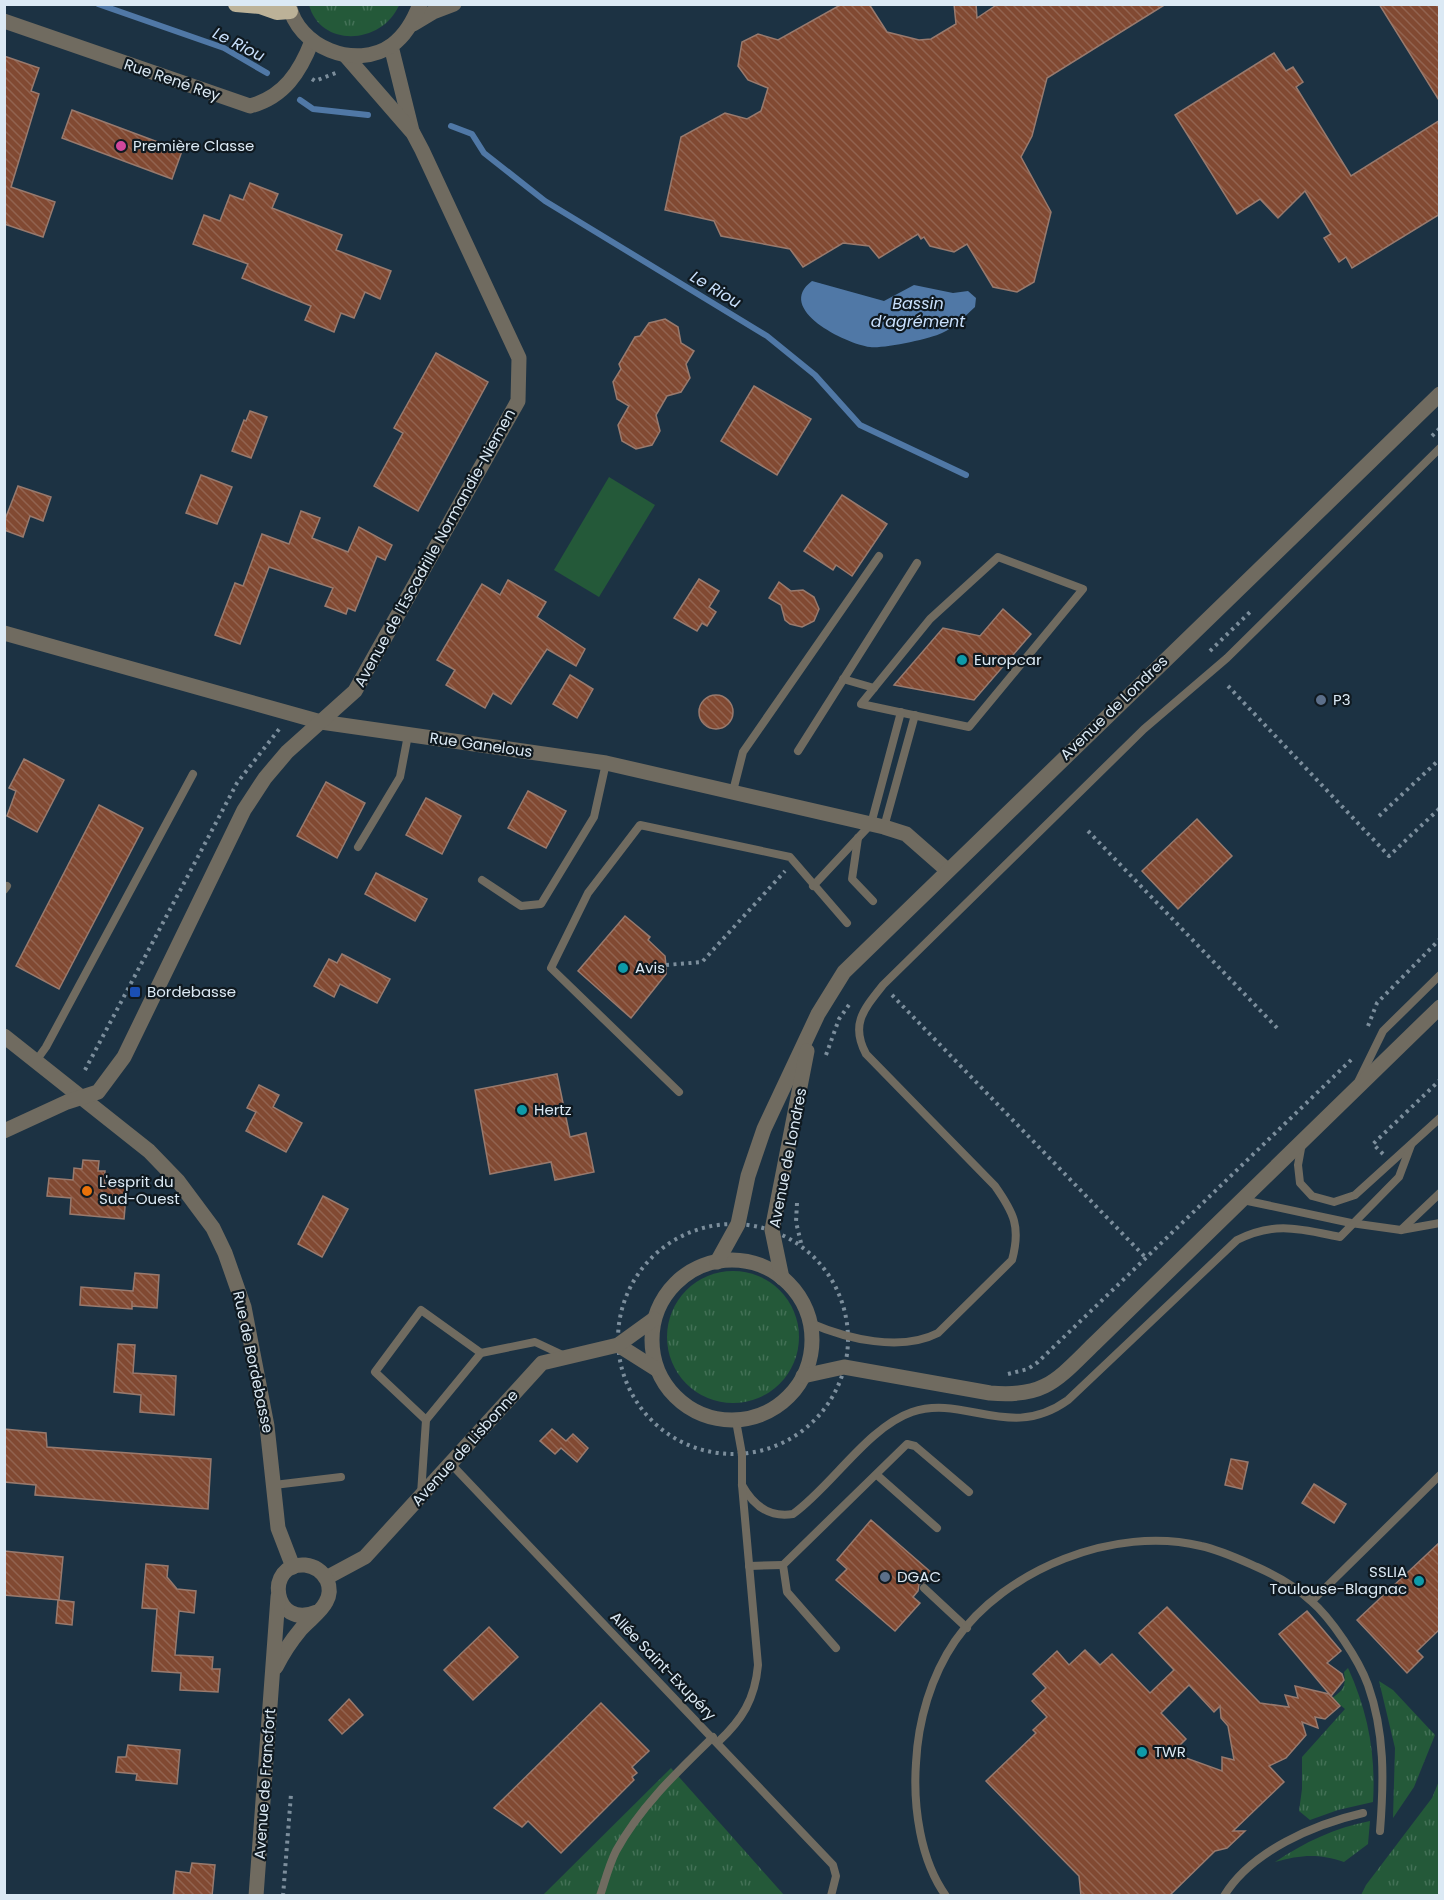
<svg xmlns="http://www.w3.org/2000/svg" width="1444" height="1900" font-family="Poppins,sans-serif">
<defs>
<pattern id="grass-tufts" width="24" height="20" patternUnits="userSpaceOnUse" patternTransform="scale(1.5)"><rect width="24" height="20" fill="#245939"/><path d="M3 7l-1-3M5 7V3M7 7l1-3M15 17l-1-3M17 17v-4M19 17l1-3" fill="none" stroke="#437156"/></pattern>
<pattern id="building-back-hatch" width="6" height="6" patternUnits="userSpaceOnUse" patternTransform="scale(1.5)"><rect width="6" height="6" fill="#814932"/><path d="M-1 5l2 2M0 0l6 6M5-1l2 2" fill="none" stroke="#926350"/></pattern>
</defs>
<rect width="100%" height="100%" fill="#1c3243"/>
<g fill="url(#grass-tufts)">
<path d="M309 5V4L399 5C383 44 321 49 309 5Z"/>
<circle cx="733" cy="1337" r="66"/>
<path d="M1348 1668C1368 1712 1376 1754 1373 1802L1338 1810 1310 1820 1299 1811 1302 1789V1757L1345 1709 1332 1698C1344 1690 1346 1686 1344 1672Z"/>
<polygon points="1379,1681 1393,1690 1435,1735 1414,1787 1393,1818 1395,1748"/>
<polygon points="671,1768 784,1895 542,1896"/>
<polygon points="1439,1781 1439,1895 1361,1895 1366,1885 1432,1798"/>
<path d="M1370 1821 1368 1844 1344 1862C1318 1853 1300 1855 1275 1862 1305 1842 1334 1828 1370 1821Z"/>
</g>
<polygon fill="#245939" points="609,477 655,505 599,597 554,570"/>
<path fill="#5078a6" d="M812 281 884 301 914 285 953 293 968 291 976 298 975 307C965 316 954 328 942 333 930 339 882 349 870 347 846 344 774 309 812 281Z"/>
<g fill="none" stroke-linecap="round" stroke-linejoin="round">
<g stroke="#5078a6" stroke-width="6">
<polyline points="98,4 224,48 267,73"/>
<polyline points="300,100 313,109 368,115"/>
<polyline points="451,126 472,134 484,153 545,201 767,336 815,375 860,425 966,475"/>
</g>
</g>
<g fill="url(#building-back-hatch)" stroke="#987a6e" stroke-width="1.5" fill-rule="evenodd">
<polygon points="842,4 869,4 887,32 919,40 931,39 956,24 954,4 976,4 977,18 998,4 1166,4 1047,78 1032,136 1021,157 1051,212 1034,282 1017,292 993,287 967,244 954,252 930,246 924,237 921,239 918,234 879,258 869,246 843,243 803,267 790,249 721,236 714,221 665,210 681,137 725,113 747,119 761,111 768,88 748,80 738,66 742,42 758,34 778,40"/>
<polygon points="1379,4 1440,4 1440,102"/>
<polygon points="1274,53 1286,71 1293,67 1303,82 1296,87 1351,176 1440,120 1440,214 1352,268 1346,257 1339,262 1324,238 1331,234 1305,191 1278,218 1260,199 1237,214 1175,115"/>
<polygon points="4,56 39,68 31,91 39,94 11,187 55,202 43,237 4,224"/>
<polygon points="72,110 182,151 172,179 62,138"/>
<polygon points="250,183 278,194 272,208 342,235 336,250 391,271 380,299 365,292 354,318 341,313 334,332 305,320 311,306 242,278 248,264 193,244 204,215 220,221 230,195 243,200"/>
<polygon points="665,319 678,327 681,343 694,351 686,364 690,378 681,392 667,396 656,415 660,431 652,445 636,449 622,441 618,425 629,406 617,399 613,382 621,369 619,364 635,337 640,336 649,323"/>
<polygon points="436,353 488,382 418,511 374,486 403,433 394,428"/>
<polygon points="754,386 811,419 777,475 721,441"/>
<polygon points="250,411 267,417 251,458 232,451 244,420 246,421"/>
<polygon points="201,475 232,487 217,524 186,513"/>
<polygon points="18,486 51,497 43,521 30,516 23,537 4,530 4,522"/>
<polygon points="842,495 887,524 852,576 836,565 833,570 804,551"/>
<polygon points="301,511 320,518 312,538 348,552 359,527 392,545 385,560 377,556 355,611 348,608 346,614 325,606 333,588 269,567 240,644 215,635 235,583 243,586 262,534 289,544"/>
<polygon points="699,579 719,591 709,607 716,612 707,626 702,623 697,631 674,618"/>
<polygon points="508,580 546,602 537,617 585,649 576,666 547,649 511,704 493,693 485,708 446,685 455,670 437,660 482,584 500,595"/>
<polygon points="779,582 791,591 803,590 814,597 819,609 814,621 802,627 790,624 785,620 781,605 769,598"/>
<polygon points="1003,609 1031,634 974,700 894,685 943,628 980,636"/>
<polygon points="570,675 593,689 577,718 553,704"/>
<circle cx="716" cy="712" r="17"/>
<polygon points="24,759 64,780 37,832 7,816 16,791 9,788"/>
<polygon points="326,782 365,803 337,858 297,836"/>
<polygon points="528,791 566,811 546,848 508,828"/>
<polygon points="426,798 461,816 442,854 406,835"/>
<polygon points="99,805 143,828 59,989 16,966"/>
<polygon points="1197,819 1232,856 1178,909 1142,871"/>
<polygon points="376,873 427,899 415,921 365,894"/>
<polygon points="625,916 650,937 648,940 665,956 666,965 666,974 631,1018 578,971"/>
<polygon points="342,954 390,979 377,1003 340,984 334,997 314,986 329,959 337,963"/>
<polygon points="557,1074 570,1137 586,1133 594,1172 555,1180 551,1162 490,1174 475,1090"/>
<polygon points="259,1085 279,1095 273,1107 302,1123 286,1152 246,1131 256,1112 247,1108"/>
<polygon points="83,1160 99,1161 98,1171 105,1171 104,1183 127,1185 124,1219 70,1214 71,1198 47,1196 49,1178 73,1180 74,1168 82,1169"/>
<polygon points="323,1196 348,1209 322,1257 298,1244"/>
<polygon points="135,1273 159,1275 157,1308 132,1306 132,1301 132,1309 80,1305 81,1287 133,1291"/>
<polygon points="118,1344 135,1345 133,1373 176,1376 174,1415 140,1412 141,1395 114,1392"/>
<polygon points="4,1429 46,1433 47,1447 211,1459 208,1509 35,1495 36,1485 4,1482"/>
<polygon points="552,1429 566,1441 573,1434 588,1448 577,1462 561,1448 555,1454 540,1441"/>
<polygon points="1231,1459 1248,1462 1242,1489 1225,1485"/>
<polygon points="1314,1484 1346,1504 1334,1523 1302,1503"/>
<polygon points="871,1520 933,1574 926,1582 919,1584 918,1591 913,1597 920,1603 895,1631 836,1580 847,1569 837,1560"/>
<polygon points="1440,1542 1440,1629 1417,1651 1423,1657 1407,1673 1357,1620"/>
<polygon points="4,1551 63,1557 59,1600 4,1595"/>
<polygon points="146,1564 168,1566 167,1577 177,1589 196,1591 194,1613 179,1611 175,1655 213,1657 212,1669 220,1669 218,1692 180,1690 181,1673 152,1671 157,1609 142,1608"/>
<polygon points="58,1600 74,1602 72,1625 56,1623"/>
<path d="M1167 1607 1260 1703 1289 1707 1285 1695 1298 1698 1295 1686 1329 1694 1340 1706 1325 1719 1315 1717 1318 1728 1302 1722 1306 1735 1286 1758 1269 1766 1284 1782 1233 1831H1245L1227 1848 1215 1851 1169 1896H1081L1079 1876 986 1781 1036 1733 1033 1730 1047 1717 1032 1701 1046 1688 1033 1674 1057 1651 1069 1665 1085 1650 1100 1665 1112 1654 1150 1693 1174 1670 1139 1633ZM1189 1685 1214 1712 1220 1706 1221 1718 1228 1726 1234 1760 1222 1757V1771L1172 1753 1186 1739 1161 1713Z"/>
<polygon points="1307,1611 1341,1651 1327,1663 1342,1674 1344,1680 1331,1696 1279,1634"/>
<polygon points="489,1627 518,1657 473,1700 444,1670"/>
<polygon points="349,1699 363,1715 342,1734 329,1720"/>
<polygon points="601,1703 649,1751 632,1767 637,1773 632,1777 634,1780 561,1853 528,1821 522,1827 494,1808"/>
<polygon points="128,1745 180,1750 177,1784 136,1780 137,1774 116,1772 118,1757 126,1757"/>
<polygon points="192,1863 215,1865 212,1896 173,1896 176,1871 190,1873"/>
</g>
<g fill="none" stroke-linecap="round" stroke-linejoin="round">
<g stroke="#7c8e9c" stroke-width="4" stroke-dasharray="3 4.5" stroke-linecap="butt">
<polyline points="312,79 315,81 338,72"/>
<polyline points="1432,436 1440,428"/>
<polyline points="1210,651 1250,612"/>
<polyline points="1228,686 1389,856 1440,808"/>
<polyline points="1379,816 1440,759"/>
<polyline points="1088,831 1280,1031"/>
<polyline points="666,965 702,962 785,871"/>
<polyline points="892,995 1146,1258"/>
<polyline points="1368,1026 1377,1003 1440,939"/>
<polyline points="826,1055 839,1019 851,1002"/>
<polyline points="85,1070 237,783 280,728"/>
<polyline points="1383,1154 1373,1144 1440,1080"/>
<polyline points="797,1203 796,1222 802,1247"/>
<circle cx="733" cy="1339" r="115"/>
<polyline points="1008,1374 1028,1369 1038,1362 1352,1059"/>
<polyline points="283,1896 291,1794"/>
</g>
<g stroke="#706b60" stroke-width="8">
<polygon points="998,557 1083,589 969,727 861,704 930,619"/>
<polyline points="843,679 874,688"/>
<polyline points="798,751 917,563"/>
<polyline points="733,791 743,752 879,556"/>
<polyline points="884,827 915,715"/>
<polyline points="858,838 852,879 873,901"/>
<polyline points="358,847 400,777 408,735"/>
<polyline points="482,880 521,906 541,904 594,817 606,763"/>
<polyline points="813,886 871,824 901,712"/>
<polyline points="4,890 7,886"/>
<polyline points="36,1061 46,1047 193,774"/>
<polyline points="1359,1080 1383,1031 1440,975"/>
<polyline points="679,1092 551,968 588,893 640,825 790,857 847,923"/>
<polyline points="1302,1143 1298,1165 1300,1183 1312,1196 1334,1202 1355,1195 1440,1118"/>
<polyline points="1243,1200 1351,1223 1401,1230 1440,1223"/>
<polyline points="1401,1230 1440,1193"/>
<path d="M810 1323C847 1339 901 1352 938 1333L1012 1260C1021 1227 1014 1213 995 1186L866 1054C850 1024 864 1009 883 985L1144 729 1227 658 1440 448"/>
<polyline points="426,1420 375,1372 421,1310 481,1353"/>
<polyline points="451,1464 833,1865 836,1876 831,1896"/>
<polyline points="877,1475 937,1528"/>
<polyline points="274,1485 341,1477"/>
<path d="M742 1485C753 1505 769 1518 793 1514 831 1487 868 1427 912 1412 965 1394 1010 1442 1068 1400L1237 1240C1275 1221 1300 1229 1340 1237L1399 1177 1411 1145"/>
<polyline points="421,1494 426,1420 481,1353 535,1342 567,1357"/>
<polyline points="749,1566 783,1565"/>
<polyline points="924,1588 967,1628"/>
<polyline points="1312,1601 1440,1475"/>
<polyline points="836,1648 787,1592 783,1565 907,1444 915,1446 969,1492"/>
<path d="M718 1742C742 1720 755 1699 758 1665L742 1485V1454L736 1421"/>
<path d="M600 1896C605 1881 609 1865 616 1851 640 1807 677 1772 713 1737"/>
<path d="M946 1896C920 1860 913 1806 916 1763 918 1721 931 1676 955 1641 1005 1569 1115 1525 1201 1546 1220 1550 1239 1559 1257 1567 1275 1575 1296 1587 1311 1601 1331 1618 1359 1660 1368 1685 1385 1733 1384 1780 1380 1831"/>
<path d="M1224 1896C1251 1851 1315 1824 1363 1813"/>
</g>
<g stroke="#706b60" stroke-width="15">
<path d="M4 21 250 106C284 97 300 72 312 41"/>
<polyline points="413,24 433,12 454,4"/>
<polyline points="391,46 412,131"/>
<polyline points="4,633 321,722 606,763 884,827 906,834 947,870"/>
<polyline points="4,1036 149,1151 178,1181 213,1228 225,1253 244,1307 267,1426 278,1528 293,1567"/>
<polyline points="4,1131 67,1102 98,1092 124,1057 244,810 265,778 287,752 355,691 518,401 519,358 422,150 413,133 346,56"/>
<circle cx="732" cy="1340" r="80"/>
<polyline points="717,1262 738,1224 748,1176 764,1129 818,1014 844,972 1440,394"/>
<polyline points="782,1278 772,1230 807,1051"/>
<polyline points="618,1345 656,1369"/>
<path d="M803 1376 844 1367 990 1393C1045 1398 1057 1380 1094 1344L1440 1007"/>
<polyline points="326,1578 365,1557 542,1363 618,1345 654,1319"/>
<path d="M276 1667C283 1653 291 1641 301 1629 309 1620 321 1612 326 1602 330 1595 330 1587 327 1580 322 1571 314 1566 305 1565 264 1562 272 1631 317 1612"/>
<polyline points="256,1896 278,1597"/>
</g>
<path stroke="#706b60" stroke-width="15" d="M289 4C297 47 356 71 392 45 406 35 414 20 420 4"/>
<polyline stroke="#bcb298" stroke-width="16" points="236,4 260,6 277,12 290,11"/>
</g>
<circle fill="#d1479c" stroke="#0f1920" stroke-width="2" cx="121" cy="146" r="6"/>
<g fill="#0f9aa8" stroke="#0f1920" stroke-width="2">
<circle cx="962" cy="660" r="6"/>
<circle cx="623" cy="968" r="6"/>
<circle cx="522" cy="1110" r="6"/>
<circle cx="1419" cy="1581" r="6"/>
<circle cx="1142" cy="1752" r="6"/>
</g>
<g fill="#5c6f8a" stroke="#0f1920" stroke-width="2">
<circle cx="1321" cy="700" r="6"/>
<circle cx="885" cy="1577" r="6"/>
</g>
<rect fill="#1a4fb4" stroke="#0f1920" stroke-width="2" x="129" y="986" width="12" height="12" rx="3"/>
<circle fill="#e8710a" stroke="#0f1920" stroke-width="2" cx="87" cy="1191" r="6"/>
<g text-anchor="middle" stroke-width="4.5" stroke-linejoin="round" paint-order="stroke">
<g font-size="15" fill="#dbe9f4" stroke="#0f1920">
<text transform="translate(172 80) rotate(19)" y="5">Rue René Rey</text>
<text transform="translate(435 548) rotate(-61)" y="5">Avenue de l'Escadrille Normandie-Niemen</text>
<text transform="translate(1114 708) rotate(-44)" y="5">Avenue de Londres</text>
<text transform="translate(481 745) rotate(8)" y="5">Rue Ganelous</text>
<text transform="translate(788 1158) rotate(-79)" y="5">Avenue de Londres</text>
<text transform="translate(253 1362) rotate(78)" y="5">Rue de Bordebasse</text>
<text transform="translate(465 1448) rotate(-48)" y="5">Avenue de Lisbonne</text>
<text transform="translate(663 1666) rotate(46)" y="5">Allée Saint-Exupéry</text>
<text transform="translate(265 1784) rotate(-86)" y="5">Avenue de Francfort</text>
</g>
<g font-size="15" fill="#dbe9f4" stroke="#0f1920" text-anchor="start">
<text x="133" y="151">Première Classe</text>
<text x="974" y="665">Europcar</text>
<text x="1333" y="705">P3</text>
<text x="635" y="973">Avis</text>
<text x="147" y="997">Bordebasse</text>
<text x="534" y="1115">Hertz</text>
<text x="99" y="1187">L'esprit du<tspan x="99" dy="17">Sud-Ouest</tspan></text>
<text x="1407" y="1577" text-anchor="end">SSLIA<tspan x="1407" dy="17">Toulouse-Blagnac</tspan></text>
<text x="897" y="1582">DGAC</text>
<text x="1154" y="1757">TWR</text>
</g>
<g font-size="16" font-style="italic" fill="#c9e0fc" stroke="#0f1920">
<text transform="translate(239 44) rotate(27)" y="6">Le Riou</text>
<text transform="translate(716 289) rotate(31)" y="6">Le Riou</text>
<text x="918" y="309">Bassin<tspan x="918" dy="18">d’agrément</tspan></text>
</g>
</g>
<rect width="1444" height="1900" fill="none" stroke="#dbe9f4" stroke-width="12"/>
</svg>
